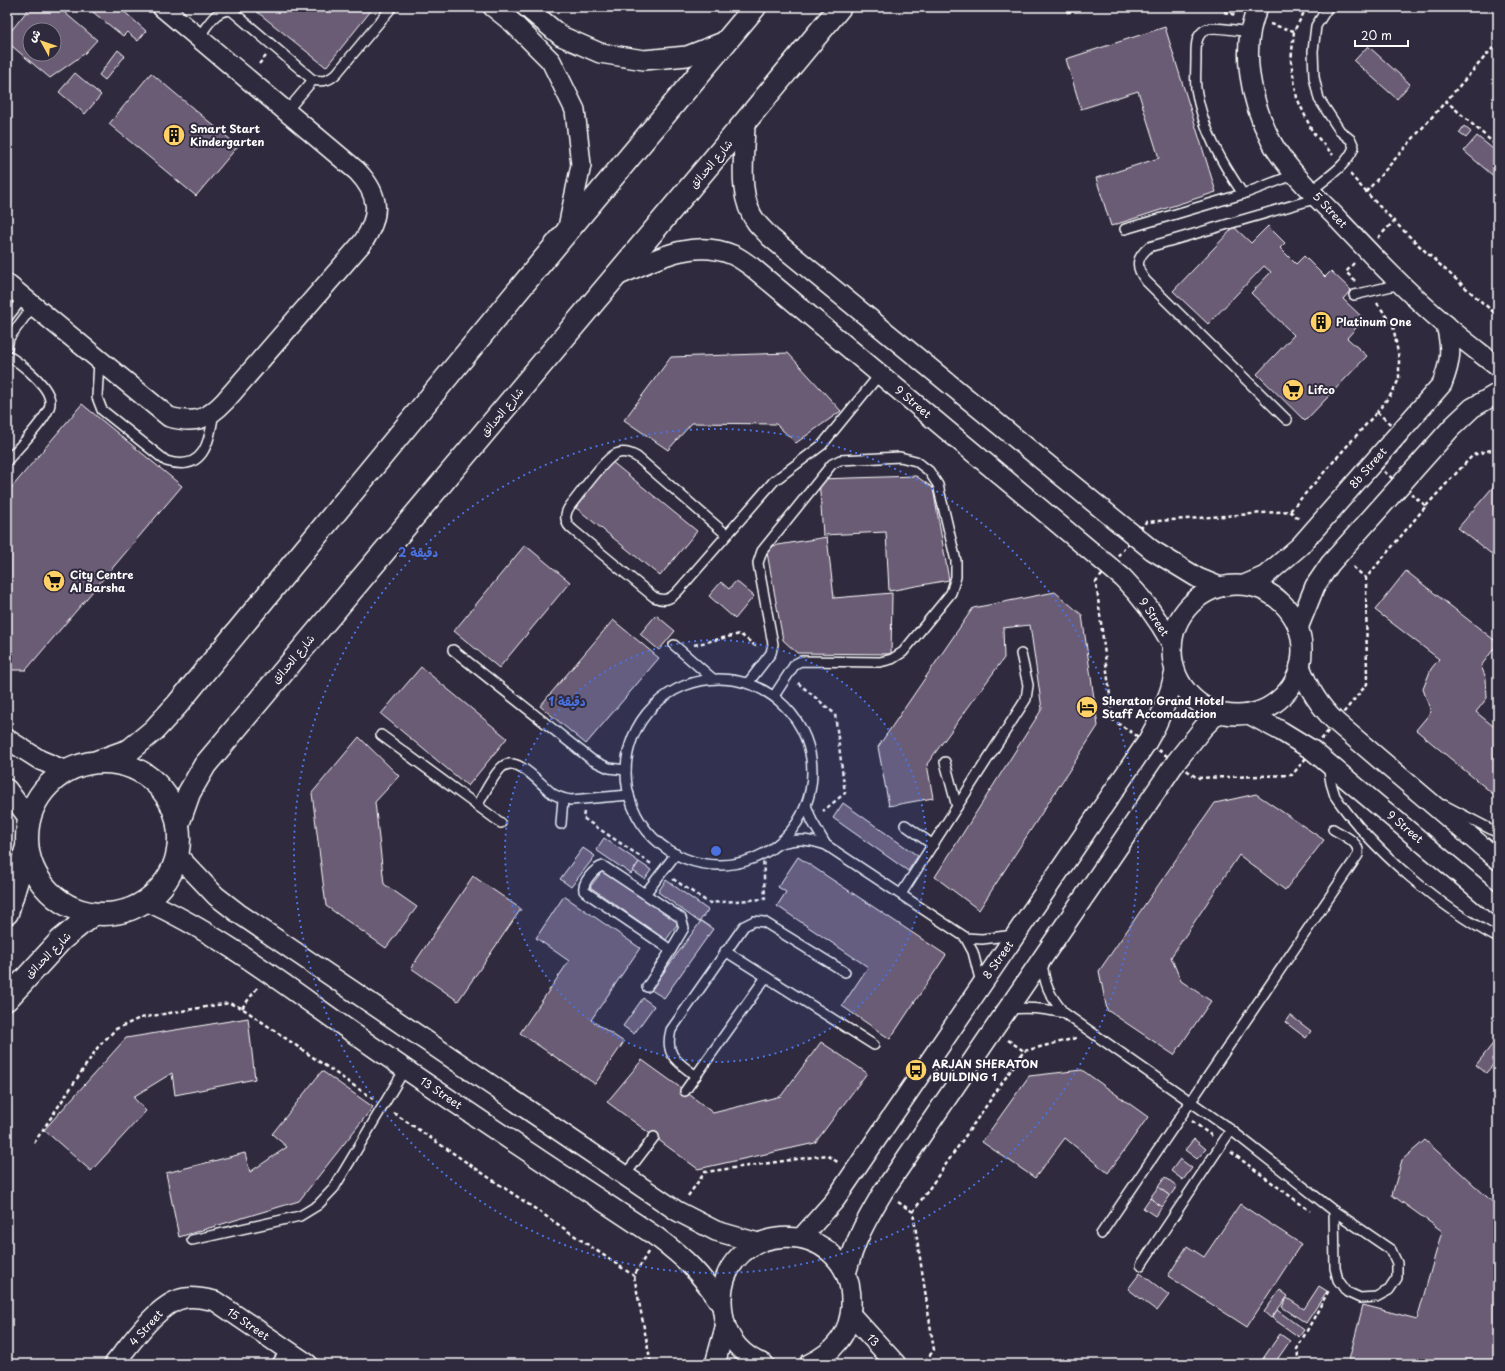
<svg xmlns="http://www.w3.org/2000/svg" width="1505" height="1371" font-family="'Playpen Sans','Playpen Sans Arabic',sans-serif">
<rect width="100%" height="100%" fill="#2f2a3d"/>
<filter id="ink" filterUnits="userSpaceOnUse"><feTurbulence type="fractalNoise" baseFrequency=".025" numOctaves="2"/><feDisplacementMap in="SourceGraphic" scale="8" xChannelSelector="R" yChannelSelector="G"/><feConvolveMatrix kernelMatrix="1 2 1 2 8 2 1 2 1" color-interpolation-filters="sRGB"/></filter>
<g filter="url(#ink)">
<g fill="#6b5b75" stroke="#fff" fill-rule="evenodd">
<path d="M30 7H58L97 40 84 54 50 78 7 42V36ZM30 30H54V54H30Z"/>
<polygon points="76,7 119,7 146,31 138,41 127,32 123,36 89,9"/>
<polygon points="251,7 374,7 326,67"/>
<polygon points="1066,7 1092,7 1067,13"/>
<polygon points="1165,27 1216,192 1111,226 1096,178 1159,158 1138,91 1081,109 1066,59"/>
<polygon points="1368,46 1410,84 1397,99 1354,61"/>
<polygon points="118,50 125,56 105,80 99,75"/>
<polygon points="75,73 101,95 85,114 59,92"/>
<polygon points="151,73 238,146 196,196 109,124"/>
<polygon points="1464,126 1471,132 1466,138 1459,133"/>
<polygon points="1477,136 1498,153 1497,179 1464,151"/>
<polygon points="1268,226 1285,243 1280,248 1296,264 1304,256 1325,277 1331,271 1351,290 1343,299 1364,319 1347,338 1367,356 1305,421 1257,374 1294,335 1251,293 1271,272 1264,266 1208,324 1173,291 1234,227 1251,243"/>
<polygon points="788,353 841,411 796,443 776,424 692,423 668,450 624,420 671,357"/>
<polygon points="82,404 182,486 26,670 8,670 7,493"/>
<polygon points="611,461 697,531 660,576 575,507"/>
<polygon points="916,476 933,488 949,580 889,591 886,532 823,535 819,479"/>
<polygon points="1498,481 1498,559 1458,528"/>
<polygon points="827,537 834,598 892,593 891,654 797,653 783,640 766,547"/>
<polygon points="525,545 570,582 499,668 454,631"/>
<polygon points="1406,571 1498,643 1481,666 1486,678 1487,698 1476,712 1498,730 1498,798 1416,730 1431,712 1423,689 1431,669 1439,659 1375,610"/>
<polygon points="736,581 754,596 735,619 709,596 721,582 729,589"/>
<polygon points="1055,592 1082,615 1098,726 979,910 935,877 1042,709 1030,625 1003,628 1004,658 927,764 933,798 889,806 878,747 973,608"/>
<polygon points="656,615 675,631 659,650 640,634"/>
<polygon points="613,620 659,658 586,744 540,706"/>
<polygon points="421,667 507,738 468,786 381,714"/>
<polygon points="359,737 399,776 375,802 384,884 417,907 386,948 326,906 312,793"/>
<polygon points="1256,794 1324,840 1285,890 1239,855 1171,957 1181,981 1211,1001 1174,1055 1107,1010 1099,971 1215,803"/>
<polygon points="843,803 918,856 908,871 833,818"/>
<polygon points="604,838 639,862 631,874 596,850"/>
<polygon points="583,848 595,856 571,887 560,879"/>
<polygon points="798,857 946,955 890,1039 842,1006 868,967 777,906 786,892 778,887"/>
<polygon points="639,862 651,870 645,879 633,871"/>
<polygon points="603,870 679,922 666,940 590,887"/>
<polygon points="473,876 521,909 458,1001 411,968"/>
<polygon points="666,880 708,910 699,922 658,892"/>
<polygon points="564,896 640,948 591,1020 624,1042 595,1084 520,1033 569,961 536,938"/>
<polygon points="701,921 713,929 664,998 651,990"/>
<polygon points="643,998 654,1006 634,1034 623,1026"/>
<polygon points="1290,1015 1311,1031 1306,1038 1285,1022"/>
<polygon points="248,1018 255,1079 175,1095 172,1073 133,1097 146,1111 91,1171 44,1130 126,1038"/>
<polygon points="1495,1041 1498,1044 1498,1059 1486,1073 1476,1065"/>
<polygon points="821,1042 867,1073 815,1143 698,1169 607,1102 642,1060 685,1091 713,1113 781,1096"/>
<polygon points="1082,1070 1148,1117 1108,1173 1065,1138 1035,1178 982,1142 1029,1076"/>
<polygon points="322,1071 373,1107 299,1201 179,1237 166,1173 245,1153 250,1172 287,1147 272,1134"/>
<polygon points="1194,1139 1206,1149 1197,1159 1185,1150"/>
<polygon points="1425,1140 1498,1207 1498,1364 1348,1364 1363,1305 1417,1319 1442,1231 1392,1195 1402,1160"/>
<polygon points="1180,1159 1192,1168 1183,1180 1171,1171"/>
<polygon points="1165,1177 1177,1186 1170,1196 1158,1187"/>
<polygon points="1158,1187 1170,1196 1162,1207 1150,1198"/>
<polygon points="1150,1198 1162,1207 1155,1216 1143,1208"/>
<polygon points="1240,1204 1301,1244 1247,1327 1168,1276 1187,1246 1204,1257"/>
<polygon points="1140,1273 1169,1295 1157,1311 1128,1289"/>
<polygon points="1319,1286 1327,1291 1306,1323 1282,1307 1287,1298 1304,1309"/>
<polygon points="1280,1290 1288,1296 1271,1318 1264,1312"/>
<polygon points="1277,1310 1304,1330 1299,1337 1272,1318"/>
<polygon points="1280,1334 1290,1341 1274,1364 1267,1364 1262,1360"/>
</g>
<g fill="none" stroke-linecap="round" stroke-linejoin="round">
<g stroke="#fff" stroke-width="12">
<g id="lane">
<path d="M198 38C207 27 216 7 232 11L313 80C323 82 329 81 337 73L392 7"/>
<polyline points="286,112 313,80"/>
<path d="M1311 191C1326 178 1347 166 1354 147L1351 140 1340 131 1319 99 1314 77 1313 51 1316 26 1328 7"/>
<path d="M1243 194C1220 160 1203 130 1196 89 1195 79 1196 68 1196 58 1196 47 1195 34 1207 29 1216 26 1240 31 1250 32"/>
<polyline points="1125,229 1243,194 1296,174"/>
<polyline points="1354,295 1400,284"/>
<polyline points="7,318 23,298"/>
<polyline points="7,348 9,338 33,306"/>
<path d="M7 355C20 363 52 387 50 404 49 417 17 449 7 461"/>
<path d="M99 361 97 397 102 410 166 461C205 473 209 441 214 412"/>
<path d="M1287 420 1146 281C1135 267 1136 258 1149 247L1318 198"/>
<path d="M727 535 637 457C630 453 623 451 616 454 604 459 580 494 570 506 564 514 564 523 573 530L654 597C665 602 671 599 679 590L774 481 822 445 880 374"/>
<polyline points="674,645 713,679"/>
<polyline points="453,650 592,760 609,768 626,770"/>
<circle cx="719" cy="772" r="93"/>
<polyline points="748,683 771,653 773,644 759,569 758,563 762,551 832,464 840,460 900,457 916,461 929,471 938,485 956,561 956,577 951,593 903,652 892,659 880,662 801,661 795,664 774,696"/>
<polyline points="381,735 501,823"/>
<polyline points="945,762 957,807"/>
<path d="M1328 765 1331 783 1335 796C1372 850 1441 908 1498 938"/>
<polyline points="806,805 812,821 826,845"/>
<polyline points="1444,805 1498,833"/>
<path d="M477 806C484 794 491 779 500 769 515 751 541 785 553 794 559 797 564 799 571 800L629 795"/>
<polyline points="561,824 563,799"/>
<polyline points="905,825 933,845"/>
<path d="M778 844C797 838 807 839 826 845L965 937 973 952 981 983"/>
<path d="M603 866 681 918 684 928 671 950 584 891C582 882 595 868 603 866Z"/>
<polyline points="645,894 676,854"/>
<polyline points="901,894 1026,699 1028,685 1021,654"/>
<polyline points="966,938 982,939 1014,935"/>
<polyline points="725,951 874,1045"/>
<path d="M1042 961C1044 984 1049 995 1064 1013L1231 1130 1334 1211 1391 1250 1397 1263V1278L1389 1290 1376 1297 1360 1298 1347 1292 1338 1280 1335 1268 1334 1211"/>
<polyline points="647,987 671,950"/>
<path d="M1009 1009C1028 1007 1044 1008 1064 1013"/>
<path d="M696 1076C678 1062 664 1056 671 1030L744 926 754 921 764 922 845 972"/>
<polyline points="685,1091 766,977"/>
<polyline points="625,1175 654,1137"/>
<path d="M1101 1234 1358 855C1361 842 1342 835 1333 829"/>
<polyline points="192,1240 300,1216 318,1205 334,1188 405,1069"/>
<polyline points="1141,1265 1231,1130"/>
<polyline points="276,1364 287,1350"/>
</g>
</g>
<g stroke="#fff" stroke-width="22">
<g id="street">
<polyline points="493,7 513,23 551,61 575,110 581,165 567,232"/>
<polyline points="526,7 561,36 600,53 644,60 687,56 728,40"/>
<path d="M1258 7C1239 48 1251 102 1271 141 1283 164 1313 194 1332 213 1368 251 1405 291 1446 325 1462 340 1481 353 1498 367"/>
<path d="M745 122C745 154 736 197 757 223 761 228 766 232 770 237L1152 550 1198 578 1220 587"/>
<path d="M615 277C652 261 692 237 733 255 740 258 746 263 752 267L1123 578C1143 598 1158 619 1172 644"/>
<path d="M7 284 169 417C195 424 207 420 225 401L363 242C381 215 380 195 357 171L162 7"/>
<path d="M1244 585 1265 576 1300 546 1442 384C1451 361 1452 349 1446 325"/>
<circle cx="1237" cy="650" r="65"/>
<polyline points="1298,628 1315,586 1330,564 1452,427 1472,408 1498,393"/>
<path d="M1300 666C1308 688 1319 706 1336 722L1498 860"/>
<polyline points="1249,714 1281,731 1312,750 1498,906"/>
<polyline points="7,739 40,760 66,771"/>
<polyline points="7,789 29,819"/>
<polyline points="177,855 216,896 238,913 677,1211 716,1231 758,1243"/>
<path d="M146 901C223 935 296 994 366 1042 462 1109 560 1173 658 1238 686 1259 701 1274 720 1303"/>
<path d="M801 1238 835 1200 1147 742C1160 720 1169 698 1175 672"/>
<path d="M846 1274C855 1240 865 1222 883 1192L1176 762 1203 728 1218 713"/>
<polyline points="851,1315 896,1364"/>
<path d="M114 1364C131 1344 158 1302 185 1298 196 1296 205 1299 215 1301L308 1364"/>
<polyline points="715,1364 725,1328"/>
<path d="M764 1364C744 1357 728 1340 724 1319 703 1217 855 1208 851 1306 850 1334 833 1353 809 1364"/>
</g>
</g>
<g stroke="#fff" stroke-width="25">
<g id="secondary">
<polyline points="99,761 130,750 154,730 177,705 540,264 755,7"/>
<circle cx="103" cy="838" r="76"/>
<polyline points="178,824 189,793 205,765 745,122 840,7"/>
<polyline points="7,913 27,847"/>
<polyline points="7,999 61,940 93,914"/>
</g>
</g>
<g stroke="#fff" stroke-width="2.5" stroke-dasharray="4 3" stroke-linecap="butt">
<polyline points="1307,7 1294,31 1291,62 1297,98 1312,131 1333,155"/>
<polyline points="1224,12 1236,15"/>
<polyline points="1270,24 1294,31"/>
<polyline points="259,64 266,56"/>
<polyline points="1445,100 1498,147"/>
<path d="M1350 174C1395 226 1446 271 1498 316"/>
<polyline points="1366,192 1498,42"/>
<polyline points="1378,238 1393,222"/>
<polyline points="1354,263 1346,272 1355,281"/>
<polyline points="1377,303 1393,325 1399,359 1399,379 1392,393 1377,412"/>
<polygon points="1377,412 1407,439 1381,469 1426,506 1366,578 1367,684 1292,775 1197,778 1176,762 1113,720 1096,582 1146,522 1290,511"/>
<polyline points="1426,506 1473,455 1498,448"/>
<polyline points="1290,511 1299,519"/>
<polyline points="1353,567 1366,578"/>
<polyline points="694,645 740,634 758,648"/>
<polyline points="798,683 835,714 845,793 823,811"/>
<polyline points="7,690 10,692 7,695"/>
<polyline points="584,812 583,818 653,865"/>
<polyline points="673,879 709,903 765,899 763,854"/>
<polyline points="242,1008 258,987"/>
<polyline points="1008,1040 1024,1051"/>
<polyline points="394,1113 634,1276"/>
<polyline points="1192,1121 1212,1136"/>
<polyline points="34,1143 98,1047 116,1029 140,1018 229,1003 242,1008 373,1099"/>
<polyline points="1231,1152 1310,1211"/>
<polyline points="688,1196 705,1172 827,1155 839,1163"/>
<polyline points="898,1202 913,1212 934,1350 923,1364"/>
<polyline points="913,1212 1024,1051 1076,1038"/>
<polyline points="648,1252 634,1276 651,1364"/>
<polyline points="1299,1364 1297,1349 1329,1290"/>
</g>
<use href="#lane" stroke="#2f2a3d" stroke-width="9"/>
<use href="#street" stroke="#2f2a3d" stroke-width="19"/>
<use href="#secondary" stroke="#2f2a3d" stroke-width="22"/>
</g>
</g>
<circle cx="716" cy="851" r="211" fill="#4a71e0" fill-opacity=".12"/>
<g fill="none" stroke="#4a71e0" stroke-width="2" stroke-dasharray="2 4">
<circle cx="716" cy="851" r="211"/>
<circle cx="716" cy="851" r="422"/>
</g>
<defs>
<g id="building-disc" transform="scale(1.15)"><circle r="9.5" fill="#ffd166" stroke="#2f2a3d"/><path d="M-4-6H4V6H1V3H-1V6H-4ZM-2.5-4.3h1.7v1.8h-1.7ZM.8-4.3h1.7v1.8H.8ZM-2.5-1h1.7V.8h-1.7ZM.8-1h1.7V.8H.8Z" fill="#111"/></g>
<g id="supermarket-disc" transform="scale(1.15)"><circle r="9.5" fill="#ffd166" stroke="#2f2a3d"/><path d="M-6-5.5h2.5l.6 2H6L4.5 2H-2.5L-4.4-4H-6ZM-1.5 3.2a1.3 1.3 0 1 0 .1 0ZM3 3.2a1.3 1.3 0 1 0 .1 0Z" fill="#111"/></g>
<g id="hotel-disc" transform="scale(1.15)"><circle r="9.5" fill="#ffd166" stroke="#2f2a3d"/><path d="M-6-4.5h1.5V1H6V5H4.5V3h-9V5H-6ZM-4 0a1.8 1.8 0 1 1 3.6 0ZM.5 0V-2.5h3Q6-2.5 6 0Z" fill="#111"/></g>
<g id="bus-disc" transform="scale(1.15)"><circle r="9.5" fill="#ffd166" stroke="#2f2a3d"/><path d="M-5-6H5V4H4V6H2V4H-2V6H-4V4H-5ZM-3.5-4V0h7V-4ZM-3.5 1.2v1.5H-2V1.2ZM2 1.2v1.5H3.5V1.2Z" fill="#111"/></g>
</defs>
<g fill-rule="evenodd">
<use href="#building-disc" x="174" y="135"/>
<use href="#building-disc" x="1321" y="322"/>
<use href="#supermarket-disc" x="1293" y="390"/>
<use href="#supermarket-disc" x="54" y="581"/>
<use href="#hotel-disc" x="1087" y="707"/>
<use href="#bus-disc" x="916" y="1070"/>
</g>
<g text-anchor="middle" stroke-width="4" stroke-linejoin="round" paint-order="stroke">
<g font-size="11" font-weight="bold" fill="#fff" stroke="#2f2a3d" text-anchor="start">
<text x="190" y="133">Smart Start<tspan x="190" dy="13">Kindergarten</tspan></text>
<text x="1336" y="326">Platinum One</text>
<text x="1308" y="394">Lifco</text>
<text x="70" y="579">City Centre<tspan x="70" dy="13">Al Barsha</tspan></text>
<text x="1102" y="705">Sheraton Grand Hotel<tspan x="1102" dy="13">Staff Accomadation</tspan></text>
<text x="932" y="1068">ARJAN SHERATON<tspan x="932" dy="13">BUILDING 1</tspan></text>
</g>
<g font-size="11" fill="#fff" stroke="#2f2a3d">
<text transform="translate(711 164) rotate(-50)" y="4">شارع الحدائق</text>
<text transform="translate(1330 210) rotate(47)" y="4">5 Street</text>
<text transform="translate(913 402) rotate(40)" y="4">9 Street</text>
<text transform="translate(502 412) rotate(-50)" y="4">شارع الحدائق</text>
<text transform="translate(1368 468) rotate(-49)" y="4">8b Street</text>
<text transform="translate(1154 617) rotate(56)" y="4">9 Street</text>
<text transform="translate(293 659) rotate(-50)" y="4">شارع الحدائق</text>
<text transform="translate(1405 827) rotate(40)" y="4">9 Street</text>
<text transform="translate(48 955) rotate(-45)" y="4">شارع الحدائق</text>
<text transform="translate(998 960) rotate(-55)" y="4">8 Street</text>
<text transform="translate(441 1093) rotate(34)" y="4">13 Street</text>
<text transform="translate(248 1324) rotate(34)" y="4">15 Street</text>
<text transform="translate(146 1328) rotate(-48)" y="4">4 Street</text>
<text transform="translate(873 1340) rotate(48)" y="4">13</text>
</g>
</g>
<circle cx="716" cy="851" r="6" fill="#4a71e0" stroke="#2f2a3d" stroke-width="2"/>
<g font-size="12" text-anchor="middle" font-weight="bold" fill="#4a71e0" stroke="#2f2a3d" stroke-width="4" stroke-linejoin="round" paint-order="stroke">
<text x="418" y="557">2 دقيقة</text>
<text x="567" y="706">1 دقيقة</text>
</g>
<rect width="1505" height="1371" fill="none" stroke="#2f2a3d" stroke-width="24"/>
<rect x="12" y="12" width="1481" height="1347" fill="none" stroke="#fff" stroke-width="1.5" filter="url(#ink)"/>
<g transform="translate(42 42) rotate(310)"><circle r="19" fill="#2f2a3d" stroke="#827f8b"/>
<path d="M0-3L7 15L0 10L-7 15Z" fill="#ffd166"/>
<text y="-6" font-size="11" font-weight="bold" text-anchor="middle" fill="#ffffff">ش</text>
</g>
<path d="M1355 40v6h53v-6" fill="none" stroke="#ffffff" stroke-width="2"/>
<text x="1361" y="40" font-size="12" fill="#ffffff" stroke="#2f2a3d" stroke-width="3" paint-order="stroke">20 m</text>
</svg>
